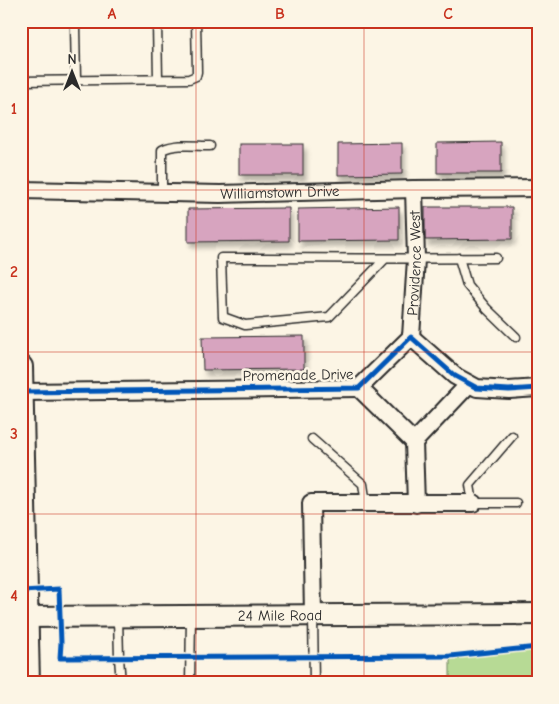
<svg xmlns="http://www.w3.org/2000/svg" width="559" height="704" font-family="'Comic Neue',sans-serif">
<defs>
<filter id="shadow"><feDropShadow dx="3" dy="5.5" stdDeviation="2.5" flood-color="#0004"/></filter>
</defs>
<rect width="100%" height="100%" fill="#fcf5e5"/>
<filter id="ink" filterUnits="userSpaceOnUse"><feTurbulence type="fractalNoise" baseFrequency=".02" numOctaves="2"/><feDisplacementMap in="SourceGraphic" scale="10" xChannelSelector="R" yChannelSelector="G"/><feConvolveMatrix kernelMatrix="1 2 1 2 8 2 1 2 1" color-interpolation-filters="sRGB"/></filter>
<g filter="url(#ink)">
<polygon fill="#b7da95" stroke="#718260" points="538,649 538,683 450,683 450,658"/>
<g fill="#d7a4bf" stroke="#2b2b2b" filter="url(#shadow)">
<polygon points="501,142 501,173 437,173 437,143"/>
<polygon points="402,143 402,174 338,175 338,144"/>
<rect x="239" y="144" width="64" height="31"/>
<polygon points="399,207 399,240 298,241 298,209"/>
<polygon points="425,207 512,207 512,239 425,240"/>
<polygon points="289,208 289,241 188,242 188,209"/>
<polygon points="304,336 304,369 203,370 202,337"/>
</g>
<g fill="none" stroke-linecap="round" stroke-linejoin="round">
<g stroke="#2b2b2b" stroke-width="11">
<g id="service">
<polyline points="156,21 157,23 158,79"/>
<polyline points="76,80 75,26 77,21"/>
<polyline points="21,81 189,79 196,76 197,72 196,21"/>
<path d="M162 193V150C176 143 195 146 210 146"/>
<polyline points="459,258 467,285 487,309 516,337"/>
<path d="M385 259 329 317 245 325 223 317 221 258C313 258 404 259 496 258"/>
<polyline points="512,436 470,485 473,503 516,503"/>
<polyline points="312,439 363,484 366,504"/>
<polyline points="118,617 119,658 121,683"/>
<polyline points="313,617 314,683"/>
<polyline points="82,683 82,680 120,679"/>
<polyline points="190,683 191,617"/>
</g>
</g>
<g stroke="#2b2b2b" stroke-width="20">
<g id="minor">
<path id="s1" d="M21 190 220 194 414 189 538 188"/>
<path id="s2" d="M411 337 416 259 414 189"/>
<polyline points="359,388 414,442 469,384"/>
<polyline points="22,392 359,388 411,337 455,376 477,388 509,390 538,388"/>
<polyline points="414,442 416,504"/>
<polyline points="313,615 311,503 473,503"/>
</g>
</g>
<g stroke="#2b2b2b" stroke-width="24">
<g id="tertiary">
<path id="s3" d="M21 617 538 614"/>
</g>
</g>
<g stroke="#2b2b2b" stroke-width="26">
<polyline id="secondary" points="21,367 28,683"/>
</g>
<use href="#service" stroke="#fcf5e5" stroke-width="8"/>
<use href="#minor" stroke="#fcf5e5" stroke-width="16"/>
<use href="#tertiary" stroke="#fcf5e5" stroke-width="20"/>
<use href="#secondary" stroke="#fcf5e5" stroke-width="22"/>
<g stroke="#fcf5e5" stroke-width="8">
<g id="cycleway">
<polyline points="22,392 359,388 411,337 455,376 477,388 509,390 538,388"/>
<polyline points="21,591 59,589 61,643 60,658 450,656 538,647"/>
</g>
</g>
<use href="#cycleway" stroke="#0057b8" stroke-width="5"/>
</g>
</g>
<path fill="none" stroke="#c8321e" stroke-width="1" stroke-opacity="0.55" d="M196 21V683M364 21V683M21 190H538M21 352H538M21 514H538"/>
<g text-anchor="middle" stroke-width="5" stroke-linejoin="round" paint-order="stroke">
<g font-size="15" fill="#2b2b2b" stroke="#fcf5e5">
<text dy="5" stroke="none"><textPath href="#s1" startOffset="259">Williamstown Drive</textPath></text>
<text dy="5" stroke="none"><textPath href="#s2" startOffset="74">Providence West</textPath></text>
<text transform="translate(298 375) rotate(-1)" y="5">Promenade Drive</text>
<text dy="5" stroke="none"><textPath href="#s3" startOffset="259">24 Mile Road</textPath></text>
</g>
</g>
<rect width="559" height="704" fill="none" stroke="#fcf5e5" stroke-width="55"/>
<g transform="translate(72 72)" stroke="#fcf5e5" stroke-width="4" paint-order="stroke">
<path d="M0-4L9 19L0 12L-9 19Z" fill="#2b2b2b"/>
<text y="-8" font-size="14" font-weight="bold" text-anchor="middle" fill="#2b2b2b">N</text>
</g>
<rect x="28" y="28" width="504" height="648" fill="none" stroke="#c8321e" stroke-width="2"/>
<g font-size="16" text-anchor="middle" font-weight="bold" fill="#c8321e">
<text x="112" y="19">A</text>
<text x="280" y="19">B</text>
<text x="448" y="19">C</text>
<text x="14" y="114">1</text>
<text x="14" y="277">2</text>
<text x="14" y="439">3</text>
<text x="14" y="601">4</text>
</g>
</svg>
